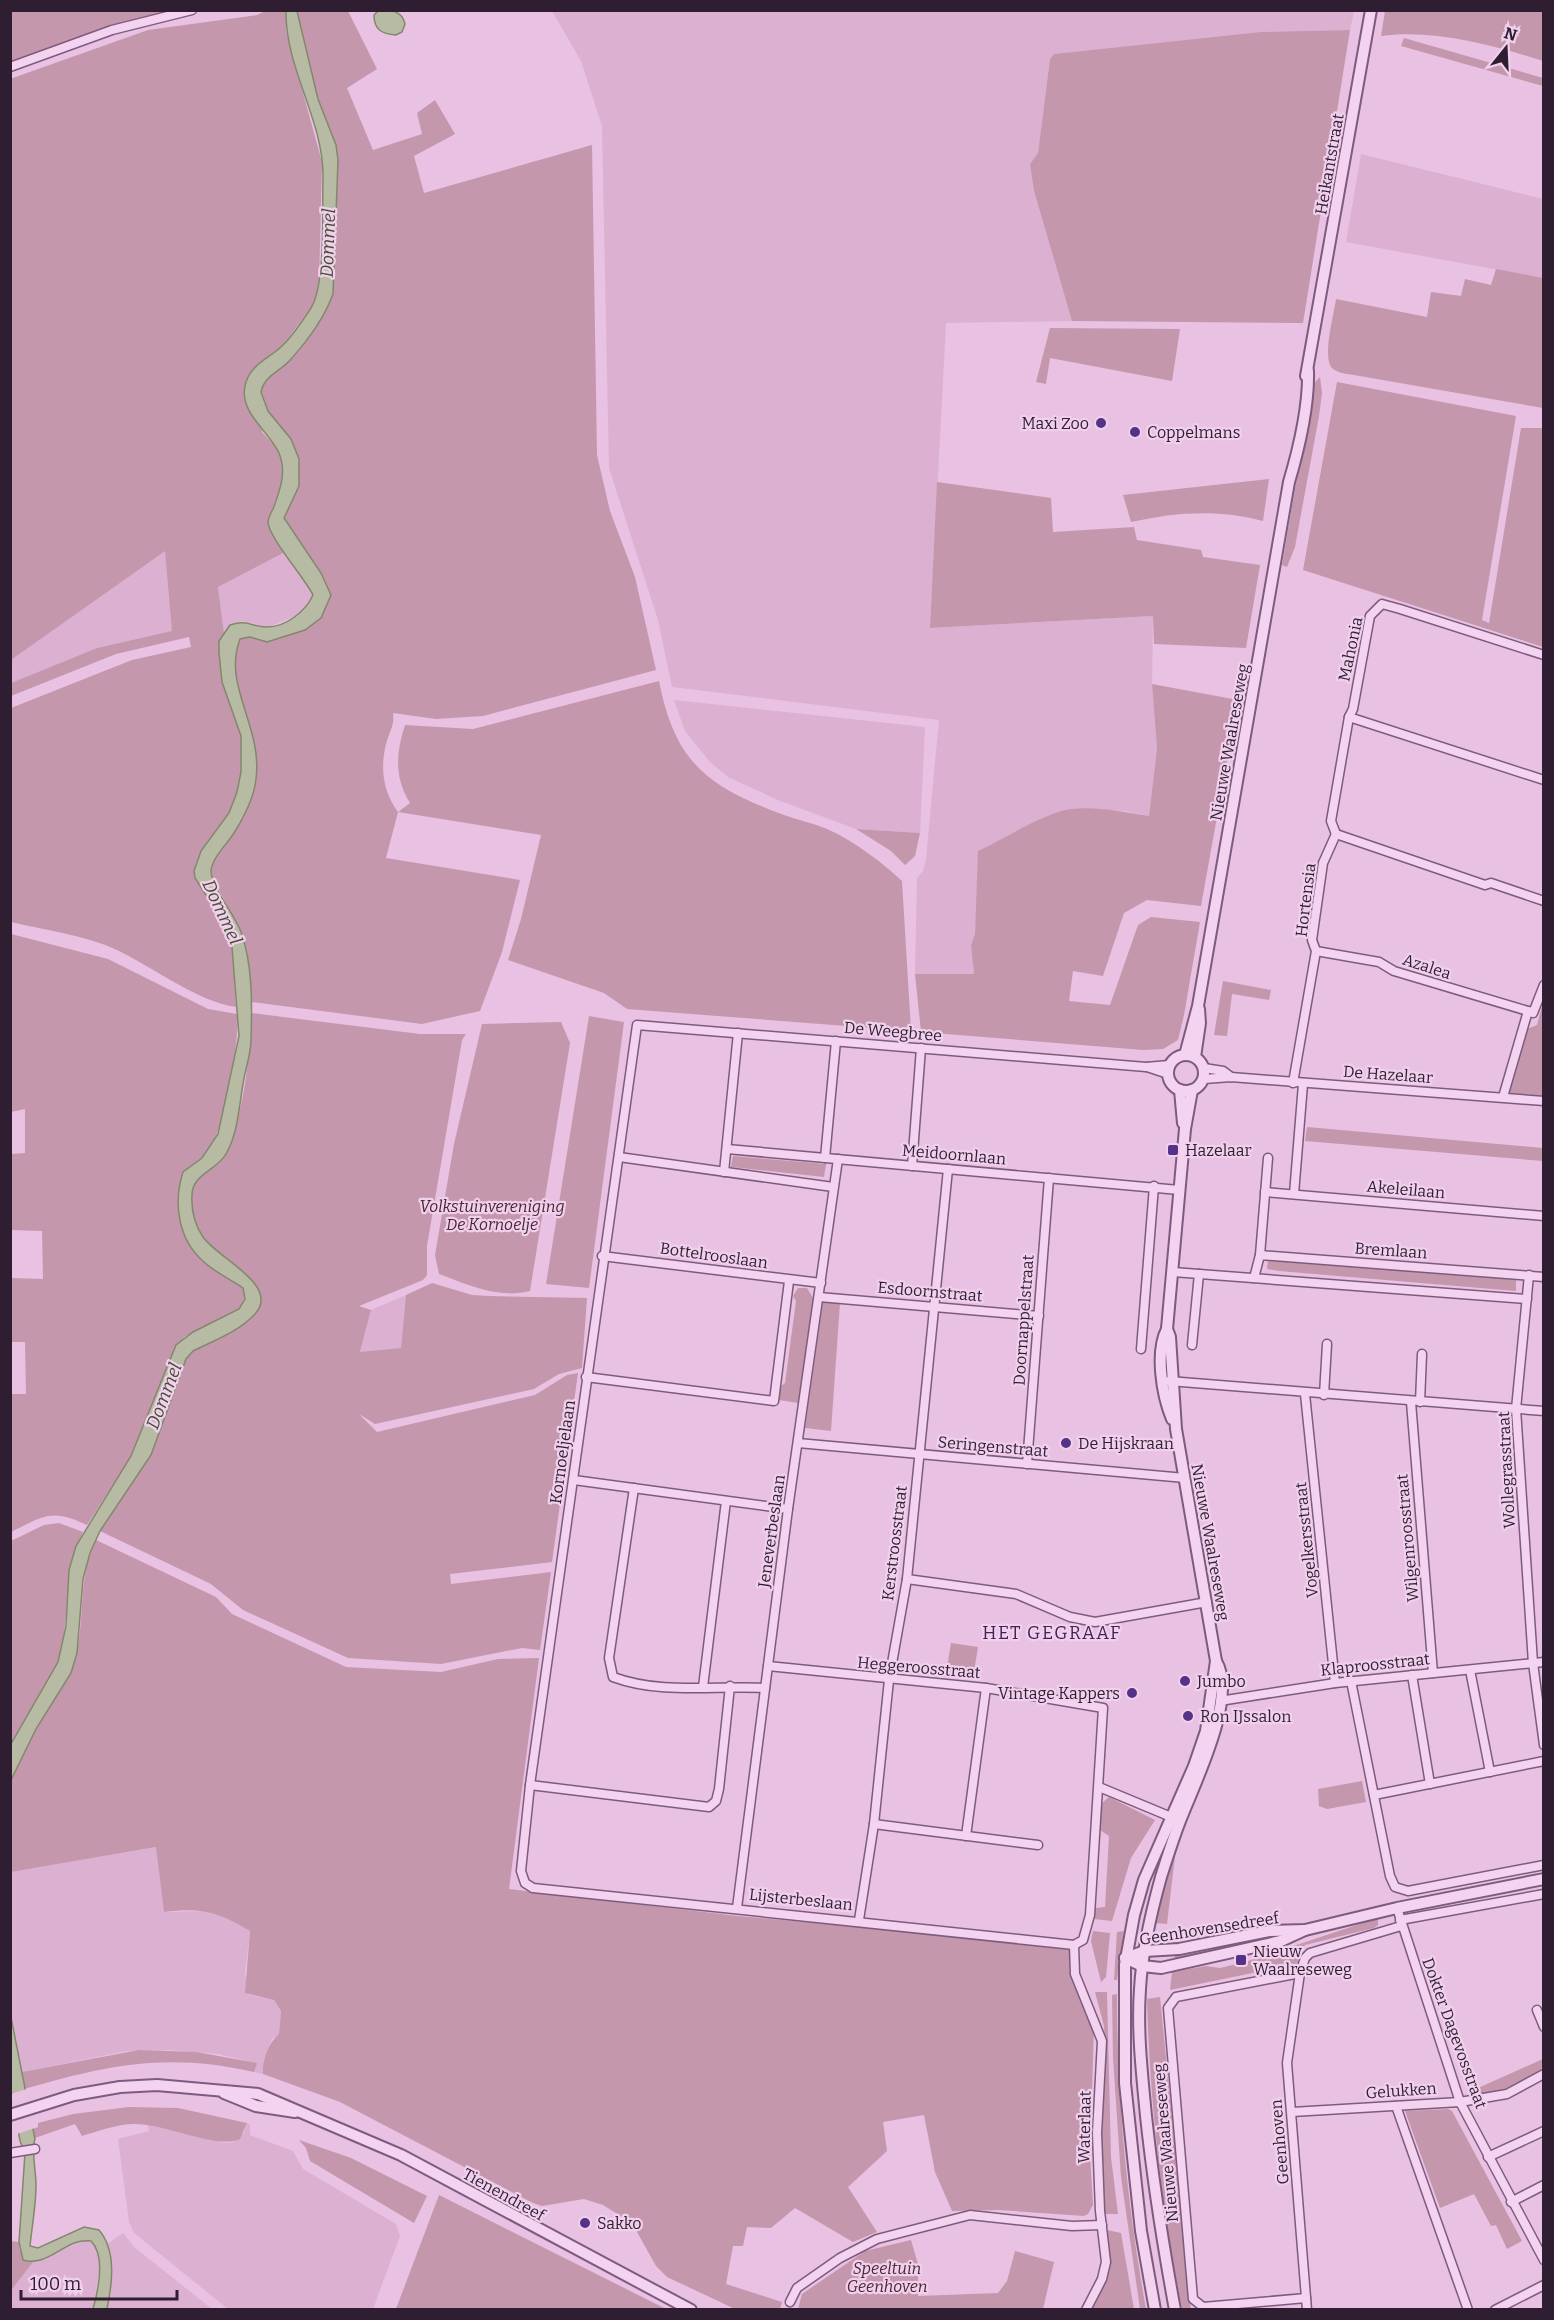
<svg xmlns="http://www.w3.org/2000/svg" width="1554" height="2320" font-family="Bitter,serif">
<rect width="100%" height="100%" fill="#e8c1e3"/>
<g fill="#dcb0d1">
<polygon points="552,11 1354,11 1350,30 1260,32 1054,54 1050,59 1038,153 1030,164 1034,191 1072,321 946,323 930,628 1153,616 1152,684 1157,749 1149,816 1125,811 1070,809 1053,815 979,851 975,934 971,945 974,974 915,974 917,878 923,871 926,859 939,720 672,687 658,620 609,468 602,126 581,61"/>
<polygon points="1361,154 1543,199 1543,278 1346,242"/>
<polygon points="165,550 173,631 97,648 11,683 11,660"/>
<polygon points="285,552 313,595 307,607 296,616 268,627 243,621 230,625 224,633 218,587"/>
<polygon points="674,700 925,727 920,833 856,829 778,800 728,777 710,762 685,731"/>
<polygon points="406,1295 401,1348 360,1353 371,1310"/>
<polygon points="157,1847 164,1912 210,1911 227,1917 250,1931 245,1972 248,1995 274,2000 281,2011 279,2034 272,2039 269,2048 263,2074 254,2072 256,2063 218,2054 168,2050 126,2051 22,2072 11,2012 10,1872"/>
<polygon points="247,2123 250,2125 250,2135 293,2151 303,2169 396,2224 400,2236 373,2309 228,2309 134,2233 129,2222 118,2139 149,2131 148,2125 181,2131 224,2143 234,2142 244,2133"/>
<polygon points="123,2233 134,2247 212,2309 107,2310 111,2292 111,2254 107,2244"/>
<polygon points="86,2240 94,2243 99,2255 99,2272 93,2309 11,2309 10,2289 33,2262"/>
</g>
<g fill="#c497ac">
<polygon points="11,11 181,11 129,22 11,64"/>
<path d="M265 11H286V31L322 162 319 286 312 306 283 345 258 364 262 432 277 448 283 462 282 483 268 521 285 552 218 587 224 633 219 641 222 682 241 736V772L237 792 229 813 201 851 194 872 195 878 217 912 232 947 236 1007C198 1002 153 967 117 950 85 935 45 930 11 922V708L132 660 191 647 189 637 116 654 11 696V683L97 648 172 631 165 551 11 660 10 79 148 30 257 15Z"/>
<path d="M297 11H348L377 69 347 88 373 150 422 134 417 113 435 100 455 134 414 156 424 193 592 145 597 455 610 511 635 577 656 670 483 716 436 719 393 713C395 725 389 732 386 744 380 769 383 791 398 812L410 803C394 777 396 753 405 725L473 729 659 681C675 763 708 787 784 815 798 820 813 823 827 829 852 840 882 862 902 881L911 1031 627 1009 604 993 508 960 521 919 541 835 398 812 386 858 520 880 502 952 480 1011 422 1024 252 1002 246 947 241 932 211 875 213 862 246 812 256 780 235 677V652L240 639 250 637 267 642 305 630 321 573 284 518 299 486 291 439 268 411 261 389C268 374 281 370 292 359 308 342 325 316 333 294L338 160 336 145 318 99Z"/>
<path d="M1385 11H1543V61C1493 45 1434 29 1381 36Z"/>
<polygon points="1350,30 1303,323 1072,321 1034,191 1030,164 1038,153 1050,59 1054,54 1260,32"/>
<polygon points="1404,38 1543,78 1543,86 1401,46"/>
<path d="M1496 269 1543 278V408L1354 375C1347 374 1337 373 1332 368 1322 357 1334 314 1336 299L1427 317 1431 292 1461 296 1465 279 1491 285Z"/>
<polygon points="1050,328 1180,329 1172,381 1050,358 1046,384 1036,382"/>
<polygon points="1320,377 1322,393 1319,416 1295,547 1287,567 1282,565 1313,384"/>
<polygon points="1337,382 1516,416 1482,620 1489,623 1521,428 1543,428 1543,647 1303,570"/>
<path d="M1269 479 1263 521C1219 509 1176 512 1131 522L1123 495Z"/>
<polygon points="937,482 1051,498 1053,532 1134,527 1137,540 1201,550 1203,557 1260,565 1246,648 1154,644 1153,616 930,628"/>
<path d="M1152 684 1238 700 1201 906 1147 900 1124 913 1103 976 1073 971 1069 1001 1110 1005 1138 925 1151 917 1200 922 1184 1015 1178 1040 1163 1049 1143 1050 921 1032 915 974H974L971 945 975 934 978 851C1002 840 1046 812 1071 809 1097 806 1124 812 1149 816L1157 749Z"/>
<polygon points="856,829 920,833 915,856 905,865 891,851"/>
<path d="M11 934 108 959 208 1009 237 1014C241 1035 223 1130 211 1147 204 1158 192 1164 183 1172 173 1203 178 1240 204 1262 216 1273 230 1279 243 1288L246 1294 239 1309 184 1337 131 1456 87 1525C51 1508 44 1516 11 1532V1394H26L25 1342H11V1278L43 1279 42 1231 11 1230V1154L25 1153V1109L11 1112Z"/>
<polygon points="1223,981 1271,990 1269,1000 1232,994 1227,1036 1214,1035"/>
<polygon points="1543,1002 1543,1096 1509,1093 1527,1029 1537,1025"/>
<path d="M251 1013 420 1034H466L462 1040 427 1246V1275L423 1280 359 1306 371 1310 360 1352 401 1348 406 1295 432 1283 472 1295 489 1296 587 1298 582 1368 559 1374 534 1389 375 1424 359 1414 377 1432 535 1395 567 1375 578 1373 552 1562 450 1574 451 1584 551 1572 540 1650 522 1648 441 1664 348 1658 243 1610 211 1584 100 1531 151 1455 186 1359 193 1351 254 1316 243 1272C216 1255 194 1235 192 1201 192 1195 191 1188 195 1183 202 1170 220 1166 227 1152 242 1120 252 1048 251 1013Z"/>
<polygon points="589,1016 624,1022 589,1288 546,1284"/>
<path d="M561 1022 570 1043 530 1291C498 1299 469 1285 439 1274L435 1255 454 1144 482 1024Z"/>
<polygon points="1307,1127 1543,1148 1543,1161 1305,1141"/>
<polygon points="733,1156 826,1164 824,1177 731,1167"/>
<polygon points="1268,1259 1516,1279 1516,1291 1279,1271 1267,1269"/>
<polygon points="798,1288 807,1288 813,1298 798,1403 779,1400 780,1387 785,1383 796,1301 793,1296"/>
<polygon points="823,1301 840,1303 831,1431 805,1428"/>
<path d="M59 1523 83 1532C62 1573 71 1616 59 1659 50 1689 25 1716 11 1744V1541L44 1525Z"/>
<path d="M96 1540 216 1597 232 1614 346 1667 441 1672 498 1659 539 1658 509 1889 738 1916 1070 1946 1094 2026 1090 2156 1093 2205 1088 2214 1084 2216 999 2210 952 2211 935 2172 924 2115 883 2122 887 2151 848 2187 877 2232 853 2242 795 2208 771 2228 747 2227 743 2246H733L726 2284 782 2302 780 2309H735L667 2277 656 2266 632 2223 603 2205 584 2199 542 2206 533 2203 340 2102 263 2074C262 2061 269 2042 279 2034L281 2011 274 2000 245 1993 250 1931C219 1912 201 1907 164 1912L156 1847 11 1872C11 1843 6 1809 11 1780 17 1739 67 1697 77 1651 85 1613 78 1576 96 1540Z"/>
<polygon points="951,1643 978,1647 973,1678 946,1674"/>
<polygon points="1362,1781 1366,1802 1327,1809 1319,1806 1318,1789"/>
<polygon points="1109,1797 1155,1820 1131,1858 1112,1921 1094,1919 1095,1908 1105,1907 1109,1836 1100,1830 1102,1803"/>
<polygon points="1185,1822 1175,1856 1167,1924 1155,1923 1166,1872"/>
<polygon points="1378,1918 1378,1925 1374,1928 1305,1945 1301,1950 1297,1964 1170,1990 1172,1972 1206,1966 1220,1968 1245,1962"/>
<polygon points="1093,1931 1110,1933 1106,1977 1101,1982 1091,1941"/>
<polygon points="1124,1931 1117,1980 1114,1980 1117,1932"/>
<polygon points="1288,1934 1174,1962 1175,1954"/>
<polygon points="1095,1992 1107,1992 1111,2157 1118,2214 1104,2214 1099,2153 1105,2047 1104,2026"/>
<path d="M1117 1994C1117 2100 1127 2205 1146 2309H1140L1121 2177 1113 2058 1112 1995Z"/>
<path d="M1160 1997 1191 2309H1182C1161 2206 1150 2104 1147 1999Z"/>
<path d="M139 2050 196 2052 257 2063 254 2072C168 2052 107 2065 24 2089L22 2072Z"/>
<polygon points="1543,2059 1541,2072 1497,2094 1471,2097 1469,2092"/>
<path d="M129 2107 178 2108 247 2123 240 2139C217 2150 162 2122 132 2124 115 2125 98 2131 82 2136L75 2124 35 2138 33 2129 38 2127V2123L73 2114Z"/>
<polygon points="1448,2109 1452,2111 1522,2241 1507,2249 1496,2225 1491,2226 1474,2194 1440,2208 1405,2111"/>
<polygon points="299,2140 351,2158 427,2196 414,2223 310,2161 306,2148"/>
<polygon points="439,2195 666,2309 396,2309"/>
<path d="M1107 2230 1121 2233 1134 2309 1089 2310C1103 2277 1113 2267 1107 2230Z"/>
<polygon points="911,2240 918,2264 918,2296 998,2293 1007,2281 1015,2251 1054,2262 1043,2309 798,2309 802,2294 865,2251"/>
<polygon points="10,2241 19,2242 20,2251 28,2262 33,2262 12,2289"/>
</g>
<g fill="#b8bba3" stroke="#83876c" stroke-width="1.5">
<path d="M379 10C390 10 402 10 405 24L402 32 396 35C382 34 374 30 374 15Z"/>
<path d="M286 11H297L318 99 336 145 338 160 333 294C325 316 308 340 292 358 282 371 265 374 261 392L268 411 291 439 299 459V486L284 518 321 573 331 595 321 618 305 630 267 642 250 637 240 639C222 686 263 726 256 779 254 798 244 817 234 833 227 844 211 859 211 872 212 888 235 915 241 932 253 965 252 1005 251 1040 251 1054 245 1070 243 1084 239 1107 238 1133 226 1154 217 1170 193 1174 192 1194 191 1209 195 1225 203 1237 217 1258 281 1285 255 1314 240 1331 213 1341 193 1351L186 1359 151 1455 100 1531 90 1553 83 1579 77 1653 71 1673 36 1729 11 1780V1744L58 1662 66 1626 69 1570 76 1546 131 1456 176 1345 193 1332 239 1309 245 1299 243 1288C230 1279 216 1273 204 1262 178 1240 173 1203 183 1172L202 1158 218 1134 239 1036 232 947 217 912 195 878 194 871 201 851 229 813 237 792 241 772V736L222 682 219 653V641L230 625C249 619 251 627 267 627 286 627 306 611 313 595 304 577 269 538 268 522 268 518 271 513 273 509 280 490 287 472 279 453 270 432 239 413 245 386 249 364 271 358 284 344 294 334 303 320 311 308 326 284 322 208 323 178 324 120 285 69 286 11Z"/>
<path d="M10 2012 35 2139C31 2152 36 2170 36 2185 36 2205 32 2226 30 2246L38 2248 84 2227 99 2230C117 2251 112 2285 107 2309H93C98 2291 106 2256 91 2241 66 2237 49 2268 23 2260L19 2242 25 2153 20 2141 11 2090Z"/>
</g>
<polygon fill="#e8c1e3" points="27,2089 35,2128 17,2134 11,2094"/>
<g fill="none" stroke-linecap="round" stroke-linejoin="round">
<g stroke="#7d5b7f" stroke-width="11">
<g id="minor">
<polyline points="10,67 112,30 192,10"/>
<polyline points="1349,717 1544,780"/>
<polyline points="1336,834 1331,821 1349,717 1353,709 1370,616 1382,604 1400,609 1544,655"/>
<polyline points="1336,834 1485,885 1491,883 1544,901"/>
<polyline points="1316,951 1379,962 1394,971 1528,1011"/>
<polyline points="1147,1067 1168,1074"/>
<polyline points="1204,1068 1223,1071 1231,1077"/>
<polyline points="1204,1079 1231,1077 1544,1101"/>
<polyline points="1293,1083 1316,951 1312,940 1323,863 1336,834"/>
<polyline points="1503,1097 1528,1011 1533,1013 1544,985"/>
<polyline points="727,1149 1179,1190"/>
<polyline points="619,1157 833,1187"/>
<polyline points="825,1158 836,1041"/>
<polyline points="912,1166 921,1048"/>
<polyline points="724,1172 738,1033"/>
<polyline points="1265,1192 1544,1216"/>
<polyline points="1294,1194 1303,1084"/>
<polyline points="1260,1255 1268,1158"/>
<polyline points="602,1256 821,1283"/>
<polyline points="1173,1272 1527,1299"/>
<polyline points="1529,1275 1516,1409 1533,1663 1544,1745"/>
<polyline points="1254,1278 1260,1255 1544,1277"/>
<polyline points="819,1297 1039,1316"/>
<polyline points="1192,1345 1199,1274"/>
<polyline points="1141,1349 1154,1186"/>
<polyline points="586,1377 774,1401 789,1281"/>
<polyline points="1169,1381 1544,1411"/>
<polyline points="1305,1394 1335,1683"/>
<polyline points="1324,1395 1327,1344"/>
<polyline points="1411,1402 1433,1673"/>
<polyline points="1420,1402 1422,1354"/>
<polyline points="798,1443 1185,1478"/>
<polyline points="1027,1464 1049,1178"/>
<polyline points="574,1480 788,1509"/>
<path d="M634 1488 609 1658 613 1677C661 1695 716 1685 765 1688"/>
<polyline points="907,1579 1016,1594 1070,1617 1095,1622 1207,1602"/>
<polyline points="768,1666 986,1688 1103,1708 1090,1915 1083,1940 1074,1945"/>
<polyline points="1470,1670 1490,1772"/>
<polyline points="1412,1675 1430,1784"/>
<polyline points="1351,1681 1390,1876 1395,1887 1408,1891 1544,1865"/>
<polyline points="703,1687 726,1501"/>
<polyline points="1226,1700 1335,1683 1544,1662"/>
<polyline points="530,1785 709,1807 716,1801 719,1789 730,1686"/>
<polyline points="1099,1787 1176,1819"/>
<polyline points="1374,1795 1544,1761"/>
<polyline points="874,1824 1038,1845"/>
<polyline points="966,1836 986,1688"/>
<polyline points="737,1908 788,1509 838,1159"/>
<polyline points="1397,1908 1460,2102 1544,2260"/>
<polyline points="859,1920 874,1824 889,1680 907,1579 948,1169"/>
<polyline points="1400,1920 1544,1894"/>
<polyline points="1074,1945 533,1888 525,1883 521,1871 530,1785 637,1025 1146,1067 1169,1065"/>
<polyline points="1074,1945 1075,1974 1102,2041 1097,2133 1100,2211 1106,2262 1102,2279 1086,2310"/>
<polyline points="1300,1973 1176,1997 1168,2008 1193,2299 1203,2307 1306,2298"/>
<polyline points="1537,2010 1544,2027"/>
<polyline points="1396,2106 1468,2310"/>
<polyline points="1292,2112 1460,2102 1507,2094 1544,2074"/>
<polyline points="10,2153 35,2149"/>
<polyline points="1488,2157 1544,2131"/>
<polyline points="1511,2202 1544,2185"/>
<polyline points="790,2302 797,2288 840,2258 877,2239 970,2215 1072,2226 1102,2225"/>
<polyline points="1307,2310 1287,2063 1300,1973 1305,1958 1310,1953 1401,1926"/>
<polyline points="1495,2310 1544,2285"/>
</g>
</g>
<g stroke="#7d5b7f" stroke-width="14">
<g id="tertiary">
<polyline points="1306,376 1371,10"/>
<circle cx="1186" cy="1073" r="18"/>
<path d="M1185 1055 1198 1006 1289 482C1299 448 1309 408 1308 371"/>
<polyline points="1195,1057 1200,1023 1199,1009"/>
<polyline points="1180,1090 1183,1123"/>
<path d="M1167 1329 1170 1337 1176 1429 1216 1661C1238 1698 1194 1784 1180 1821 1173 1839 1167 1858 1161 1877 1151 1913 1142 1951 1140 1989 1137 2031 1142 2074 1146 2116 1153 2181 1163 2245 1175 2310"/>
<path d="M1172 1419C1162 1395 1155 1352 1167 1329L1185 1129 1192 1090"/>
<polyline points="1125,1958 1145,1951 1179,1949 1269,1931 1305,1930 1397,1908 1544,1879"/>
<polyline points="1125,1958 1142,1966 1161,1968 1281,1941 1305,1930"/>
<polyline points="224,2093 256,2106 295,2112"/>
<polyline points="10,2115 74,2095 120,2087 157,2085 258,2094 401,2155 691,2310"/>
<polyline points="1155,2310 1141,2231 1125,2083 1125,1965 1134,1915 1144,1880 1194,1766 1206,1731 1216,1661"/>
</g>
</g>
<use href="#minor" stroke="#f4d3f0" stroke-width="8"/>
<use href="#tertiary" stroke="#f4d3f0" stroke-width="10"/>
</g>
<g fill="#543287" stroke="#f0d0ec" stroke-width="2">
<circle cx="1101" cy="423" r="6"/>
<circle cx="1135" cy="432" r="6"/>
<rect x="1167" y="1144" width="12" height="12" rx="3"/>
<circle cx="1066" cy="1443" r="6"/>
<circle cx="1185" cy="1681" r="6"/>
<circle cx="1132" cy="1693" r="6"/>
<circle cx="1188" cy="1716" r="6"/>
<rect x="1235" y="1954" width="12" height="12" rx="3"/>
<circle cx="585" cy="2223" r="6"/>
</g>
<g text-anchor="middle" stroke-width="4.5" stroke-linejoin="round" paint-order="stroke">
<g font-size="16" fill="#2f1d31" stroke="#f0d0ec">
<text transform="translate(1329 164) rotate(-80)" y="6">Heikantstraat</text>
<text transform="translate(1350 649) rotate(-78)" y="6">Mahonia</text>
<text transform="translate(1229 742) rotate(-80)" y="6">Nieuwe Waalreseweg</text>
<text transform="translate(1305 900) rotate(-83)" y="6">Hortensia</text>
<text transform="translate(1427 966) rotate(18)" y="6">Azalea</text>
<text transform="translate(893 1031) rotate(5)" y="6">De Weegbree</text>
<text transform="translate(1388 1074) rotate(4)" y="6">De Hazelaar</text>
<text transform="translate(954 1154) rotate(5)" y="6">Meidoornlaan</text>
<text transform="translate(1406 1189) rotate(5)" y="6">Akeleilaan</text>
<text transform="translate(1391 1250) rotate(4)" y="6">Bremlaan</text>
<text transform="translate(714 1255) rotate(8)" y="6">Bottelrooslaan</text>
<text transform="translate(930 1291) rotate(5)" y="6">Esdoornstraat</text>
<text transform="translate(1023 1320) rotate(-86)" y="6">Doornappelstraat</text>
<text transform="translate(993 1446) rotate(5)" y="6">Seringenstraat</text>
<text transform="translate(562 1452) rotate(-82)" y="6">Kornoeljelaan</text>
<text transform="translate(1506 1470) rotate(-93)" y="6">Wollegrasstraat</text>
<text transform="translate(771 1531) rotate(-82)" y="6">Jeneverbeslaan</text>
<text transform="translate(1407 1538) rotate(-95)" y="6">Wilgenroosstraat</text>
<text transform="translate(1306 1540) rotate(-96)" y="6">Vogelkersstraat</text>
<text transform="translate(1211 1542) rotate(80)" y="6">Nieuwe Waalreseweg</text>
<text transform="translate(894 1543) rotate(-83)" y="6">Kerstroosstraat</text>
<text transform="translate(1375 1664) rotate(-6)" y="6">Klaproosstraat</text>
<text transform="translate(919 1667) rotate(5)" y="6">Heggeroosstraat</text>
<text transform="translate(801 1899) rotate(6)" y="6">Lijsterbeslaan</text>
<text transform="translate(1209 1928) rotate(-9)" y="6">Geenhovensedreef</text>
<text transform="translate(1455 2033) rotate(70)" y="6">Dokter Dagevosstraat</text>
<text transform="translate(1401 2090) rotate(-4)" y="6">Gelukken</text>
<text transform="translate(1084 2127) rotate(-89)" y="6">Waterlaat</text>
<text transform="translate(1279 2142) rotate(-95)" y="6">Geenhoven</text>
<text transform="translate(1165 2143) rotate(-95)" y="6">Nieuwe Waalreseweg</text>
<text transform="translate(504 2194) rotate(29)" y="6">Tienendreef</text>
</g>
<g font-size="16" fill="#2f1d31" stroke="#f0d0ec" text-anchor="start">
<text x="1089" y="429" text-anchor="end">Maxi Zoo</text>
<text x="1147" y="438">Coppelmans</text>
<text x="1185" y="1156">Hazelaar</text>
<text x="1078" y="1449">De Hijskraan</text>
<text x="1197" y="1687">Jumbo</text>
<text x="1120" y="1699" text-anchor="end">Vintage Kappers</text>
<text x="1200" y="1722">Ron IJssalon</text>
<text x="1253" y="1957">Nieuw<tspan x="1253" dy="18">Waalreseweg</tspan></text>
<text x="597" y="2229">Sakko</text>
</g>
<g font-size="16" font-style="italic" fill="#4b2633" stroke="#f0d0ec">
<text x="492" y="1212">Volkstuinvereniging<tspan x="492" dy="18">De Kornoelje</tspan></text>
<text x="887" y="2274">Speeltuin<tspan x="887" dy="18">Geenhoven</tspan></text>
</g>
<g font-size="18" font-style="italic" fill="#434f2e" stroke="#f0d0ec">
<text transform="translate(328 243) rotate(-88)" y="6">Dommel</text>
<text transform="translate(222 912) rotate(65)" y="6">Dommel</text>
<text transform="translate(164 1396) rotate(-69)" y="6">Dommel</text>
</g>
<g font-size="18" letter-spacing="1.5" fill="#442258" stroke="#f0d0ec">
<text x="1052" y="1639">HET GEGRAAF</text>
</g>
</g>
<rect width="1554" height="2320" fill="none" stroke="#2f1d31" stroke-width="24"/>
<g transform="translate(1506 48) rotate(18)" stroke="#f0d0ec" stroke-width="4.5" paint-order="stroke">
<path d="M0-4.5L10 22L0 15L-10 22Z" fill="#2f1d31"/>
<text y="-9" font-size="16" font-weight="bold" text-anchor="middle" fill="#2f1d31">N</text>
</g>
<path d="M21 2290v9h156v-9" fill="none" stroke="#2f1d31" stroke-width="3"/>
<text x="30" y="2290" font-size="18" fill="#2f1d31" stroke="#f0d0ec" stroke-width="4.5" paint-order="stroke">100 m</text>
</svg>
